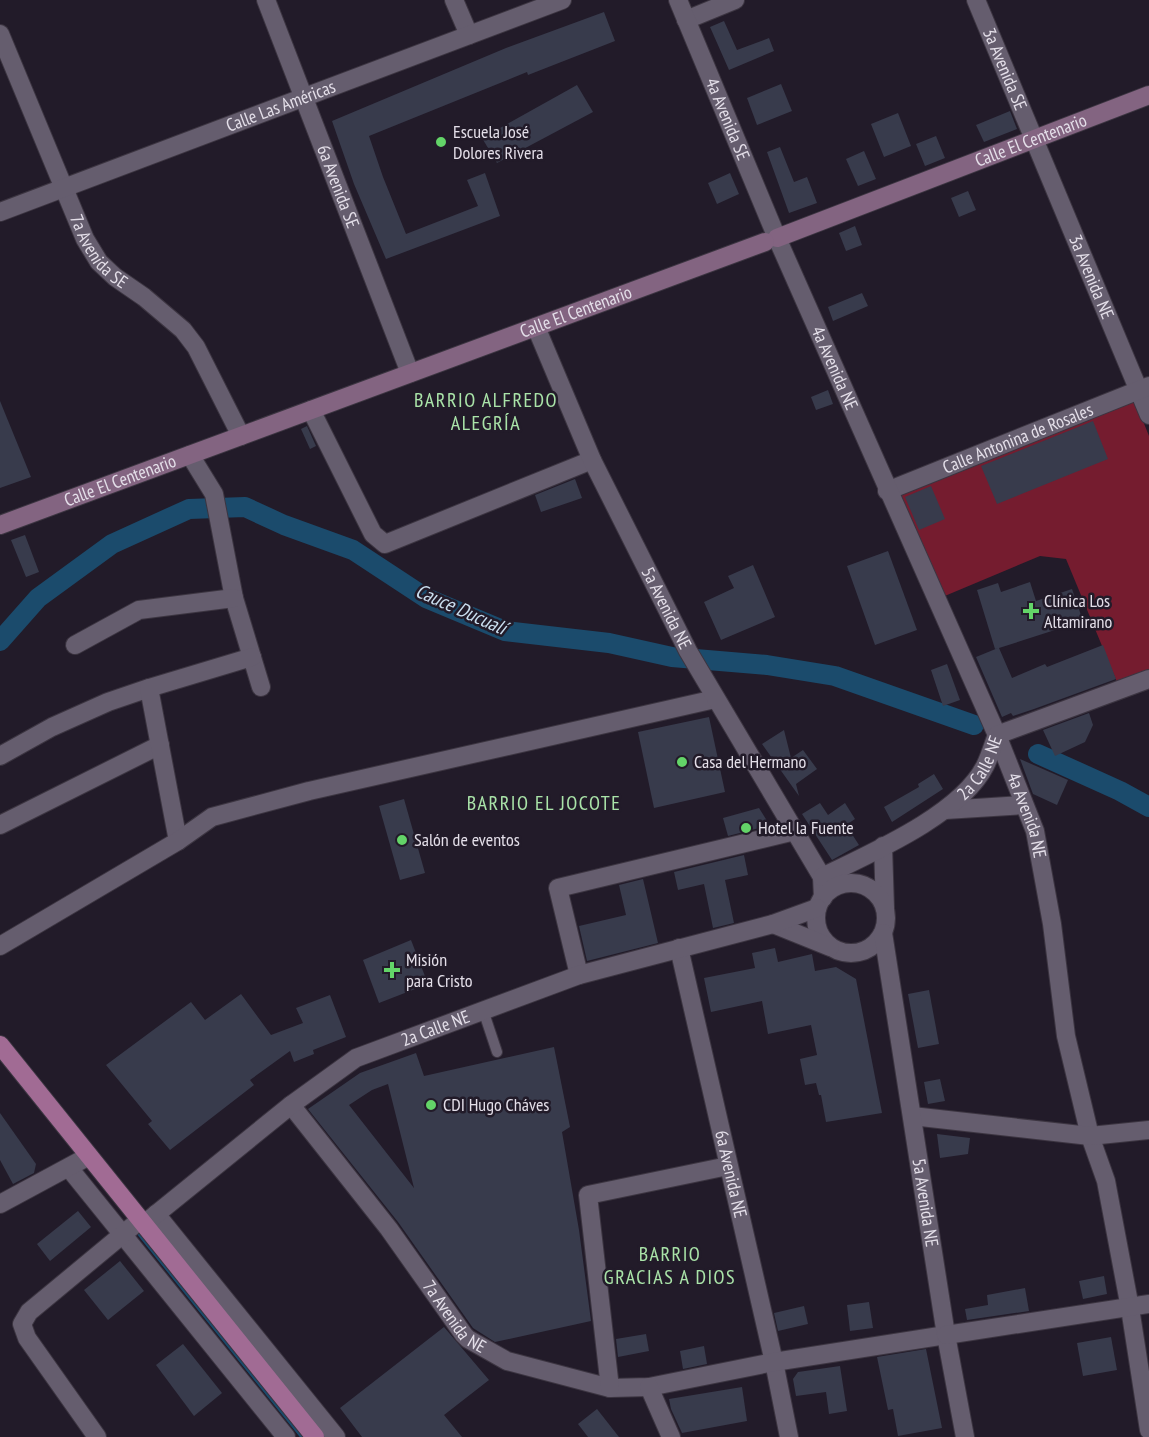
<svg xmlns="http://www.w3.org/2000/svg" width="1149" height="1437" font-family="'PT Sans Narrow',sans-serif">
<rect width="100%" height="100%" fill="#221b29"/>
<polygon fill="#751c2f" points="1135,401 1149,436 1149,669 1117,682 1066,559 1040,556 940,598 897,497"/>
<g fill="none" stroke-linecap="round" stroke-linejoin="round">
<polyline stroke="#1b4b6c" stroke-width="5" points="140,1234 303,1437"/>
<g stroke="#1b4b6c" stroke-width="20">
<polyline points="0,641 38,598 112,544 189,509 245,507 284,525 353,550 426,598 505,631 609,643 672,657 767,665 835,676 974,725"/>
<polyline points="1038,754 1120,791 1149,807"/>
</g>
</g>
<g fill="#383b4c" fill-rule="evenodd">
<polygon points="604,12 615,41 528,75 527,72 369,136 383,177 406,234 478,206 467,180 485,173 500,216 386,259 354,184 332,121 506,48"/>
<polygon points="724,21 737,50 769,38 774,51 729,70 710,27"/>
<polygon points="781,84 792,111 757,125 747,98"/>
<polygon points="577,85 593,112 497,163 482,138"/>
<polygon points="1010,111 1017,129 984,142 976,125"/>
<polygon points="898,113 911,146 884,157 871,124"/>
<polygon points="936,136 945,158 925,166 916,144"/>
<polygon points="780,147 794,182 807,177 817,203 789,213 767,152"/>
<polygon points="864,151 876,179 858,186 846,159"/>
<polygon points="730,173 739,194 717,204 708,183"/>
<polygon points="968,191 976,210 959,217 951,198"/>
<polygon points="855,226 862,245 846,251 839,233"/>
<polygon points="862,293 868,306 833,321 828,307"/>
<polygon points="828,390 833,404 816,410 811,397"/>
<polygon points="0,401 31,477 0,488"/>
<polygon points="1093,421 1108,459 997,504 981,466"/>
<polygon points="307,426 316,446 310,449 301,429"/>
<polygon points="575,479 582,498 541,512 535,495"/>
<polygon points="931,486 945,519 919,530 905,497"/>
<polygon points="25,535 39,572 26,577 11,540"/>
<polygon points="888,551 917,630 875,645 847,566"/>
<polygon points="753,565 775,617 721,640 704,602 734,588 728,576"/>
<polygon points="1030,582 1036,601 1072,589 1083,621 999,648 1012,678 1045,664 1047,667 1103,645 1116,679 1034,709 1013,716 1011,713 1002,717 976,657 998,648 995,649 977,590 998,583 1001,592"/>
<polygon points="947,664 960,700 943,706 931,670"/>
<polygon points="1089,713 1093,725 1085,742 1055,756 1043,730"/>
<polygon points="709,717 725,792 654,808 638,732"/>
<polygon points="784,730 791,758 803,750 817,769 796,784 799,796 762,744"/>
<polygon points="1020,759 1068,780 1057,805 1033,794"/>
<polygon points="934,774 943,789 892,822 884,807 919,787 918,784"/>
<polygon points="404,799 425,873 400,880 379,806"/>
<polygon points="820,803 828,815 845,803 855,819 846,825 859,845 832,860 802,814"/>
<polygon points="759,808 769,824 767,826 728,836 723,818"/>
<polygon points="744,855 748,875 725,880 734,923 713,928 704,884 678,890 674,872"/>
<polygon points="643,879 658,943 587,961 579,926 626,915 619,885"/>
<polygon points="411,940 428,984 379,1003 363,960"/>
<polygon points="775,948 778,962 812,954 815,971 836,967 856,979 882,1113 826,1122 821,1095 819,1095 816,1083 805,1085 800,1059 817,1055 811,1025 768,1034 762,1001 711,1012 704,978 755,968 752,953"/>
<polygon points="929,990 939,1044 918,1048 908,994"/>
<polygon points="241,994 271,1035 303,1023 296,1008 330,995 346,1037 313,1050 314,1054 294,1062 290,1051 250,1080 254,1085 170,1150 148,1124 152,1121 106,1065 191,1002 205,1020"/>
<path d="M554 1047 570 1127 562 1132 579 1230 591 1321 495 1342 473 1328 398 1222 308 1109 360 1073 416 1053 424 1076ZM388 1084 414 1188 349 1105 372 1090Z"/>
<polygon points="940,1079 945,1101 928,1104 924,1082"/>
<polygon points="0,1113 36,1164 34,1173 13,1184 0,1160"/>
<polygon points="937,1134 970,1138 968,1154 940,1158"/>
<polygon points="78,1211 91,1227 50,1261 37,1244"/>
<polygon points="120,1261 144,1291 108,1320 84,1290"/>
<polygon points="1104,1276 1107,1294 1083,1299 1079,1281"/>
<polygon points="1025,1288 1029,1311 967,1320 965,1309 988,1305 987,1295"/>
<polygon points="869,1302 873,1328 850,1331 847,1305"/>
<polygon points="804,1306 808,1324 778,1331 774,1313"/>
<polygon points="444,1327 489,1380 444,1415 462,1437 362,1437 340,1408"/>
<polygon points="646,1334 649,1351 618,1357 616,1339"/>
<polygon points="1111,1337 1117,1370 1083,1376 1077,1343"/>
<polygon points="183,1344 222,1393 194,1416 156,1365"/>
<polygon points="704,1346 707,1364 683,1369 680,1351"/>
<polygon points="926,1349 942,1428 898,1436 893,1409 888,1410 877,1357"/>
<polygon points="840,1366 847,1411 829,1414 826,1392 796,1396 793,1379 798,1372"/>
<polygon points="742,1387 747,1421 682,1433 671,1409 669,1399"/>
<polygon points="597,1409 619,1437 588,1437 578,1424"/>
</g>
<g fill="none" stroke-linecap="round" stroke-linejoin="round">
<g stroke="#3c3541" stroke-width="12">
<polyline id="service" points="483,1010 497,1052"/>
</g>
<g stroke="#3c3541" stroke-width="20">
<g id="minor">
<path id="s1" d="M266 0 410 373"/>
<polyline points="454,0 469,35"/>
<path id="s2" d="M976 0 1149 415"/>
<polyline points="686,20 735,0"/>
<path id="s3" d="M0 34 85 239 99 262 115 277 144 297 183 330 196 347 241 436"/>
<path id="s4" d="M0 212 562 0"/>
<polyline points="311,410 373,534 385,544 592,460"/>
<polyline points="190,455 214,494 234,598 261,687"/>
<path id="s5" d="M887 491 1149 386"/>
<polyline points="75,645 139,610 234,598"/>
<path id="s6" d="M997 735 1035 831 1052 924 1066 1036 1090 1136 1106 1181 1130 1308 1149 1430"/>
<polyline points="0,756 52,727 108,702 149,688"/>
<polyline points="945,810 1024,805"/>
<polyline points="0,825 160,745"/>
<polyline points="178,841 149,688 252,657"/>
<polyline points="0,946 178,841 212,817 309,791 715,699"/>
<path id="s7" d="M679 948 774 1362 789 1437"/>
<polyline points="579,975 558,888 795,831"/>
<path id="s8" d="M291 1105 389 1229 464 1335 468 1339 507 1361 610 1388 649 1387 774 1362 946 1335"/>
<polyline points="912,1116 1090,1136 1149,1130"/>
<polyline points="69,1168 286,1437"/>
<polyline points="0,1204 89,1156"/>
<polyline points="156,1214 336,1437"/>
<polyline points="649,1387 671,1437"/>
<polyline points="610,1388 588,1195 728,1166"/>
<polyline points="97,1437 27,1338 22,1324 29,1312 140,1220"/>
</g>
</g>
<g stroke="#3c3541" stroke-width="20">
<g id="tertiary">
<path id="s9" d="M678 0 777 238 997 735"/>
<path id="s10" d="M536 327 592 460 688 651 822 877 823 898"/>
<polyline points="883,846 885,908"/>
<path id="s11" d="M822 877C871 853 960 815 985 766 990 756 993 745 997 735L1149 679"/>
<circle cx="851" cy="918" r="35"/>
<polyline points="773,924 830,947"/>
<path id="s12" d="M883 933 946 1335 965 1437"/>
<path id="s13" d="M144 1224 291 1105 356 1058 579 975 773 924 817 908"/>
<polyline points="946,1335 1149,1304"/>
</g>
</g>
<g stroke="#3c3541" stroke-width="20">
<g id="secondary">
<path id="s14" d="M777 238 1149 95"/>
<path id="s15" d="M0 525 765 242"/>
</g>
</g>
<g stroke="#3c3541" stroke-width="20">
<polyline id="primary" points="0,1045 315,1437"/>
</g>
<use href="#service" stroke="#655d6e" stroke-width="10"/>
<use href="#minor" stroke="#655d6e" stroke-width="18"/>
<use href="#tertiary" stroke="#655d6e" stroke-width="18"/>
<use href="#secondary" stroke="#836481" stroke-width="18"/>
<use href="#primary" stroke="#a16b94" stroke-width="18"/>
</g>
<g fill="#63d468" stroke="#221b29" stroke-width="2">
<circle cx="441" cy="142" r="6"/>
<path d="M1028 602h6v6h6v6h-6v6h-6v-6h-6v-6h6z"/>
<circle cx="682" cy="762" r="6"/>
<circle cx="746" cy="828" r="6"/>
<circle cx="402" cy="840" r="6"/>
<path d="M389 961h6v6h6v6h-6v6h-6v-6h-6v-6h6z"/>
<circle cx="431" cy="1105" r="6"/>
</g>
<g text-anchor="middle" stroke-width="5" stroke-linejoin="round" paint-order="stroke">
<g font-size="18" fill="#e4dfe9" stroke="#221b29">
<text dy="6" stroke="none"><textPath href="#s2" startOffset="75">3a Avenida SE</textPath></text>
<text dy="6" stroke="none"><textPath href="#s4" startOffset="300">Calle Las Américas</textPath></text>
<text dy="6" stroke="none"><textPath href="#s9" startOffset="129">4a Avenida SE</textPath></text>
<text dy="6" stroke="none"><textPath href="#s14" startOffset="272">Calle El Centenario</textPath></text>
<text dy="6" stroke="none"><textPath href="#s1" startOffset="200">6a Avenida SE</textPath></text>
<text dy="6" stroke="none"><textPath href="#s3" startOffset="240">7a Avenida SE</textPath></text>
<text dy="6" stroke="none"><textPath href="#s2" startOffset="300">3a Avenida NE</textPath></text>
<text dy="6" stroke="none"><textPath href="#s15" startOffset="614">Calle El Centenario</textPath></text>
<text dy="6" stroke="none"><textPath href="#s9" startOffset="400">4a Avenida NE</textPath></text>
<text dy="6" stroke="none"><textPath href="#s5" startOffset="141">Calle Antonina de Rosales</textPath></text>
<text dy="6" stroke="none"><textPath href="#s15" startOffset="128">Calle El Centenario</textPath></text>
<text dy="6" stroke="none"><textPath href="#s10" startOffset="310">5a Avenida NE</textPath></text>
<text dy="6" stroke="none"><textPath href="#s11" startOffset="196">2a Calle NE</textPath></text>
<text dy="6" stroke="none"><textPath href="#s6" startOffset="86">4a Avenida NE</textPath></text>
<text dy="6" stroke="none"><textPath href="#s13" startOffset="354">2a Calle NE</textPath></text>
<text dy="6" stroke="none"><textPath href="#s7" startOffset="232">6a Avenida NE</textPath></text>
<text dy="6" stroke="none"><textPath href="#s12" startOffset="273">5a Avenida NE</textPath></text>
<text dy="6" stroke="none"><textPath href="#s8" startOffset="268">7a Avenida NE</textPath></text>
</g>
<g font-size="18" fill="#e4dfe9" stroke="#221b29" text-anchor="start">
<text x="453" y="138">Escuela José<tspan x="453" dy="21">Dolores Rivera</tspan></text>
<text x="1044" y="607">Clínica Los<tspan x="1044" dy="21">Altamirano</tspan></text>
<text x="694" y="768">Casa del Hermano</text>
<text x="758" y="834">Hotel la Fuente</text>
<text x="414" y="846">Salón de eventos</text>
<text x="406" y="966">Misión<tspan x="406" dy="21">para Cristo</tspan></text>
<text x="443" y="1111">CDI Hugo Cháves</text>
</g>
<g font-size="20" letter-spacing="1.5" fill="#aae4a9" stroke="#221b29">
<text x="486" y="407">BARRIO ALFREDO<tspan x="486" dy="23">ALEGRÍA</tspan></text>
<text x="544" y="810">BARRIO EL JOCOTE</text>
<text x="670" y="1261">BARRIO<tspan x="670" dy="23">GRACIAS A DIOS</tspan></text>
</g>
<g font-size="20" font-style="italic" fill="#c9ddee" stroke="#221b29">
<text transform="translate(461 609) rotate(24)" y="7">Cauce Ducualí</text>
</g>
</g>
</svg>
